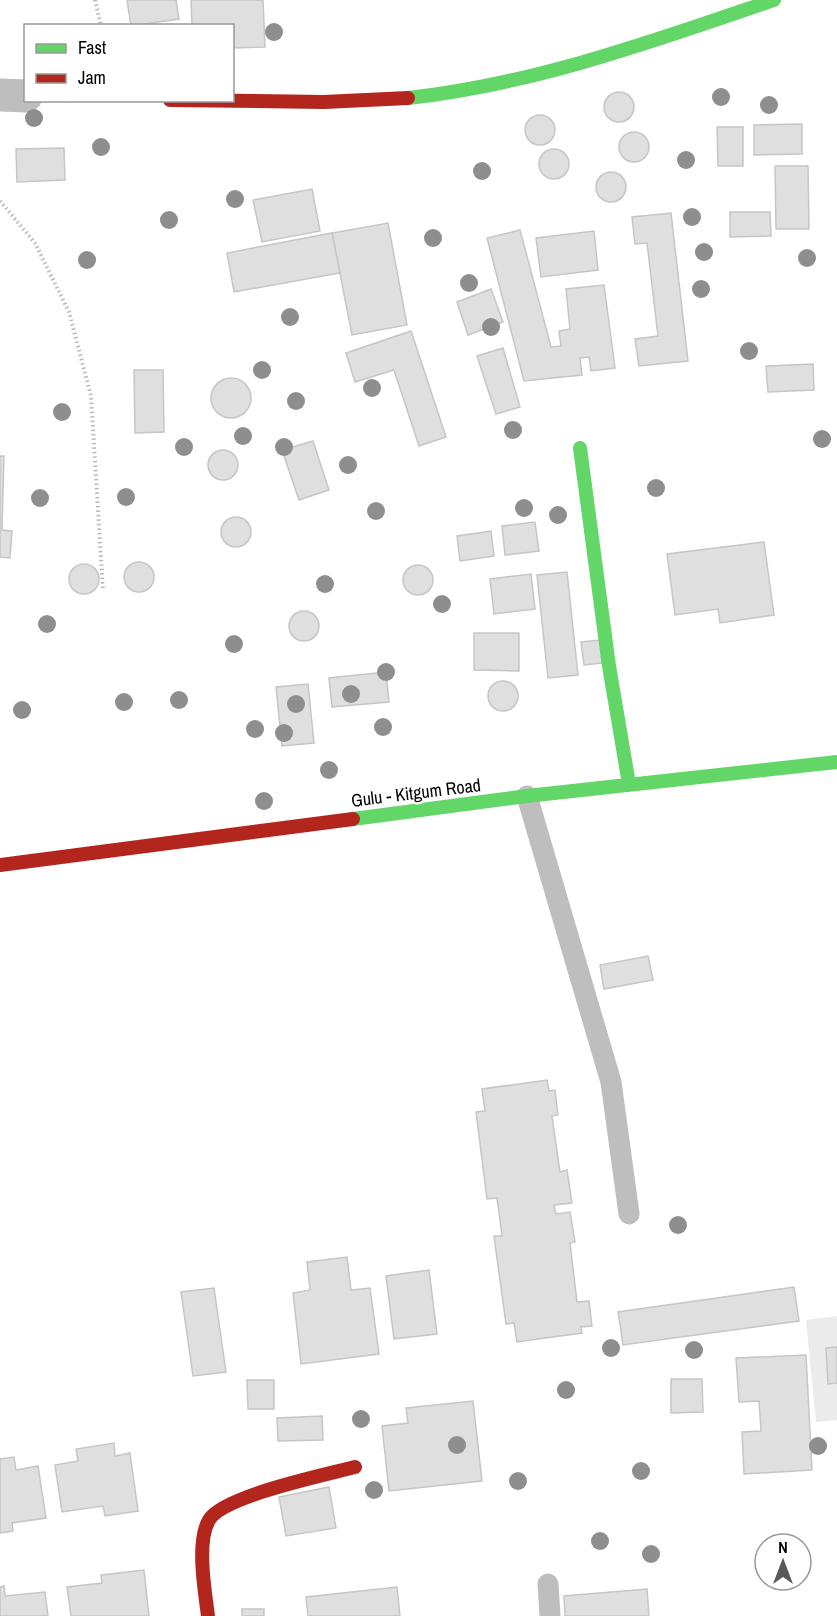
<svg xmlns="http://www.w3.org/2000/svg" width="837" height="1616" font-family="'Archivo Narrow',sans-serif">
<rect width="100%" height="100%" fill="#fff"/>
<polygon fill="#ebebeb" points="837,1316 837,1420 816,1422 806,1320"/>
<g fill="#dfdfdf" stroke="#c6c6c6" stroke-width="1.5">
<polygon points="127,0 176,0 179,19 131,26"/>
<polygon points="191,0 263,0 265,47 232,48 232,26 192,26"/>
<circle cx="619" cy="107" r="15"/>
<circle cx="540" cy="130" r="15"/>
<polygon points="802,124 802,154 754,155 754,125"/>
<polygon points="717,127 743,127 743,166 718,166"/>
<circle cx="634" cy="147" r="15"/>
<polygon points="64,148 65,180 17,182 16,149"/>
<circle cx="554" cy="164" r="15"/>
<polygon points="775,166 808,166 809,229 776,229"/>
<circle cx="611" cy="187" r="15"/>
<polygon points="312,189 320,231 262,242 253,200"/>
<polygon points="730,212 770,212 771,236 730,237"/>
<polygon points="671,213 688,361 639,366 635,339 658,336 647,243 635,244 632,217"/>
<polygon points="388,223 407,325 352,335 332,233"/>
<polygon points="520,230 551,347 561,346 559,331 570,329 566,289 604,285 615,368 591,371 589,357 580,358 582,375 524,381 487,238"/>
<polygon points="594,231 598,270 541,277 536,238"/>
<polygon points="332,233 340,273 234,292 227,253"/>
<polygon points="491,289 503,322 468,335 457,302"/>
<polygon points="411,331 446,437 419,446 394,370 355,382 346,353"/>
<polygon points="503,348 520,407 496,414 477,356"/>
<polygon points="813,364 814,390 768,392 766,366"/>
<polygon points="134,370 163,370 164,432 135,433"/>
<circle cx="231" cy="398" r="20"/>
<polygon points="313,441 329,490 299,500 282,450"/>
<circle cx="223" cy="465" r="15"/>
<polygon points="0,456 4,456 2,530 12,531 10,558 0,557"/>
<circle cx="236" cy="532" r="15"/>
<polygon points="535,522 539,551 505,555 502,526"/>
<polygon points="491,531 494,556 460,561 457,536"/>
<polygon points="764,542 774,615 720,623 718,609 675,615 667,554"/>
<circle cx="139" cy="577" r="15"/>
<circle cx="84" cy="579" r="15"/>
<circle cx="418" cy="580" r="15"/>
<polygon points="567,572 578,675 548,678 537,575"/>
<polygon points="531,574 535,609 494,614 490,579"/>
<circle cx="304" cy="626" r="15"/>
<polygon points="474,633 519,633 519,671 474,670"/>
<polygon points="600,640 602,663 584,665 581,642"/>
<polygon points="386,672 389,702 332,707 329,678"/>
<circle cx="503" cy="696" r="15"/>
<polygon points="308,684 314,743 282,746 276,687"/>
<polygon points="648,956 653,980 604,989 600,965"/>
<polygon points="547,1080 549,1091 555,1090 558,1115 552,1116 560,1172 567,1170 572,1203 554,1205 556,1214 570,1212 575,1242 570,1243 577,1302 589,1301 592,1326 581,1327 582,1333 517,1342 514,1323 506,1324 494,1236 502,1236 497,1198 487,1199 476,1112 485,1111 482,1089"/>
<polygon points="347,1257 351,1290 370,1288 379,1354 301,1364 293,1293 310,1290 307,1262"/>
<polygon points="429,1270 437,1334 394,1339 386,1276"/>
<polygon points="794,1287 799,1321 623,1345 618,1312"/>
<polygon points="214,1288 226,1372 193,1376 181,1292"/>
<polygon points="837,1347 837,1383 828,1384 826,1348"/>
<polygon points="806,1355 812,1470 744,1474 742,1432 761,1431 759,1401 739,1402 736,1358"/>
<polygon points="671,1379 702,1379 703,1412 671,1413"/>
<polygon points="247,1380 274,1380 274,1409 248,1409"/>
<polygon points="473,1401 482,1481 389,1491 382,1426 408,1423 406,1408"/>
<polygon points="322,1416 323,1440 278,1441 277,1418"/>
<polygon points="114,1443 115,1456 130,1453 138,1511 105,1516 103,1506 62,1512 55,1465 78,1461 76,1449"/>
<polygon points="14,1457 16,1470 38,1466 46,1518 12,1523 13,1531 0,1533 0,1459"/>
<polygon points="329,1487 336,1528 286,1536 279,1497"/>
<polygon points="144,1570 149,1616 71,1616 67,1587 102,1583 101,1575"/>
<polygon points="4,1586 5,1596 45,1592 48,1616 0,1616 0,1587"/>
<polygon points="397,1587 400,1616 308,1616 306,1597"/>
<polygon points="647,1589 649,1616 565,1616 564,1596"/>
<rect x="242" y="1609" width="22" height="7"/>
</g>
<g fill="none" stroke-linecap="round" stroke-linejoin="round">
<g stroke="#b9b9b9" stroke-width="4" stroke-dasharray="1.5 3" stroke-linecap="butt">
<polyline points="95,0 101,26"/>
<polyline points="0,201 35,243 69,312 91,396 103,591"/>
</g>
<g stroke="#bebebe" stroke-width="21">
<polyline points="527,796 611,1082 629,1214"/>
<polyline points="548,1584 550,1616"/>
</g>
<polyline stroke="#bebebe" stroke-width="33" points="0,95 26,96"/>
<g stroke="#63d668" stroke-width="14">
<path d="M408 98C535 84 654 41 774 0"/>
<polyline points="580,448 609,666 629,784"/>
<polyline points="353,819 527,796 837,762"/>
</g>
<g stroke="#b3261e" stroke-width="14">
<polyline points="170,100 324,102 408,98"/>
<polyline points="0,865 353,819"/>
<path d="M208 1616C205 1592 196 1542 209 1520 223 1496 325 1475 355 1467"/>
</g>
</g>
<g fill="#8e8e8e">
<circle cx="274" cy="32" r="9"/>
<circle cx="721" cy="97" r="9"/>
<circle cx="769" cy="105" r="9"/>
<circle cx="34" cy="118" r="9"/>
<circle cx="101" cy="147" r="9"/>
<circle cx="686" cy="160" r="9"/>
<circle cx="482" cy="171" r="9"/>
<circle cx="235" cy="199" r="9"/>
<circle cx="692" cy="217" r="9"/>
<circle cx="169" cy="220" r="9"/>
<circle cx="433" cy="238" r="9"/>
<circle cx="704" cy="252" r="9"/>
<circle cx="807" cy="258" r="9"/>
<circle cx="87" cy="260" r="9"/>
<circle cx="469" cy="283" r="9"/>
<circle cx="701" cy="289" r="9"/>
<circle cx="290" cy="317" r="9"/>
<circle cx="491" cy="327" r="9"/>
<circle cx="749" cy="351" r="9"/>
<circle cx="262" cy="370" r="9"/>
<circle cx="372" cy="388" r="9"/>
<circle cx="296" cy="401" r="9"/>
<circle cx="62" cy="412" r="9"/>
<circle cx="513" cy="430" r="9"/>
<circle cx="243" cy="436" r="9"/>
<circle cx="822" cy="439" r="9"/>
<circle cx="184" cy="447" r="9"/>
<circle cx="284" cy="447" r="9"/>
<circle cx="348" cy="465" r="9"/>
<circle cx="656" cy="488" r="9"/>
<circle cx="126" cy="497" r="9"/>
<circle cx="40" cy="498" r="9"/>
<circle cx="524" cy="508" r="9"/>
<circle cx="376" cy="511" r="9"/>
<circle cx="558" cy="515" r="9"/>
<circle cx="325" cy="584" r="9"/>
<circle cx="442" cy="604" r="9"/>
<circle cx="47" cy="624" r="9"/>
<circle cx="234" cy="644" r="9"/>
<circle cx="386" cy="672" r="9"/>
<circle cx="351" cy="694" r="9"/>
<circle cx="179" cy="700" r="9"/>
<circle cx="124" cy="702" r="9"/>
<circle cx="296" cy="704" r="9"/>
<circle cx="22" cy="710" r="9"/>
<circle cx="383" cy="727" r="9"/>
<circle cx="255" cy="729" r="9"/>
<circle cx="284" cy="733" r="9"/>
<circle cx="329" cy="770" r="9"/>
<circle cx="264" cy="801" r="9"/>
<circle cx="678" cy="1225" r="9"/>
<circle cx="611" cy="1348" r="9"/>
<circle cx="694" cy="1350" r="9"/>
<circle cx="566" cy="1390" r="9"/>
<circle cx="361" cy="1419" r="9"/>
<circle cx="457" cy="1445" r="9"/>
<circle cx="818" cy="1446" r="9"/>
<circle cx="641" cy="1471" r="9"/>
<circle cx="518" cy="1481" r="9"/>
<circle cx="374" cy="1490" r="9"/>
<circle cx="600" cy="1541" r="9"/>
<circle cx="651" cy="1554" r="9"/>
</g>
<g text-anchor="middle" stroke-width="4.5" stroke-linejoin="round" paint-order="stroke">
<g font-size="18" fill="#000" stroke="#fff">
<text transform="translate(416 793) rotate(-7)" y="6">Gulu - Kitgum Road</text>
</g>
</g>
<rect x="24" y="24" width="210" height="78" fill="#ffffff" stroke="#999999" stroke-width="1.5"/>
<rect x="36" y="44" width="30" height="9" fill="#63d668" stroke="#999999" stroke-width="1.5"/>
<text x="78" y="54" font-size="18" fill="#000000">Fast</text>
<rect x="36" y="74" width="30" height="9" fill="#b3261e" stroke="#999999" stroke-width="1.5"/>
<text x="78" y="84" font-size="18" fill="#000000">Jam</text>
<g transform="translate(783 1562)"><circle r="28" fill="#ffffff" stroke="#999999" stroke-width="1.5"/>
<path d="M0-4.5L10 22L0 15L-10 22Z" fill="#595959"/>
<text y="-9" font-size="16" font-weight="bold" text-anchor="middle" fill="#000000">N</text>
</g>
</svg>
